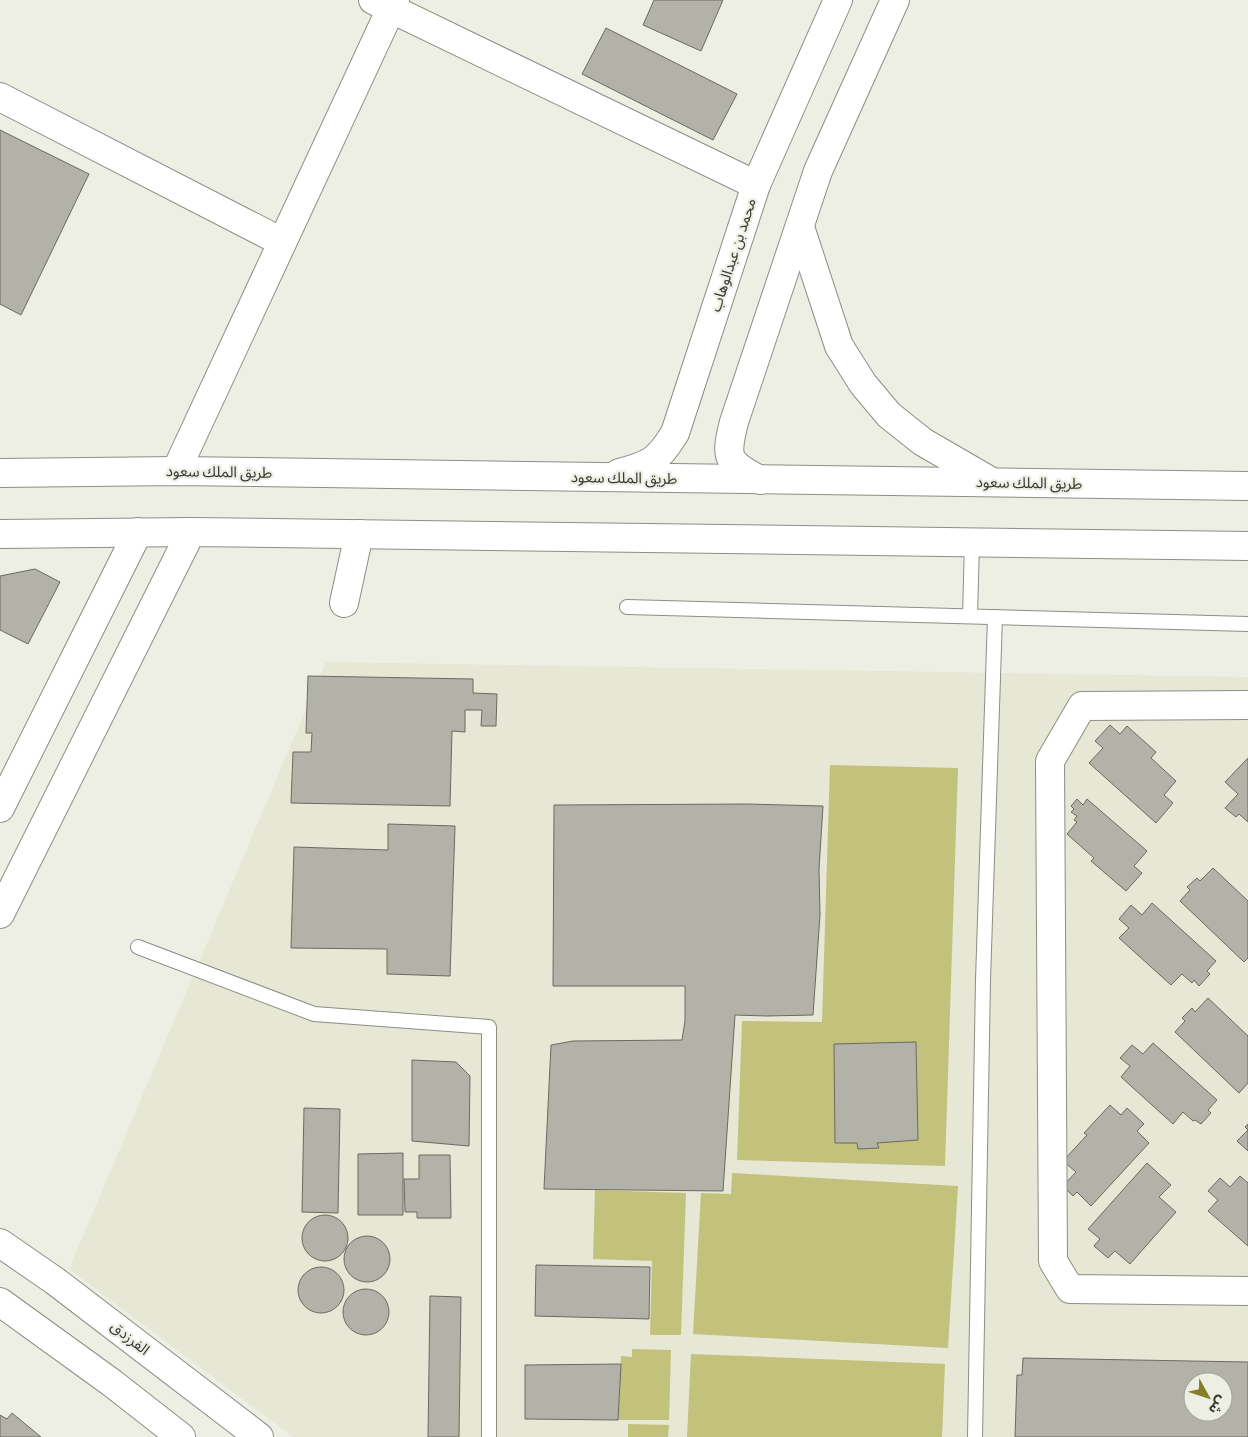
<svg xmlns="http://www.w3.org/2000/svg" width="1248" height="1437" font-family="Manrope,'Noto Sans Arabic',sans-serif">
<rect width="100%" height="100%" fill="#eeefe4"/>
<path fill="#e6e7d4" fill-rule="evenodd" d="M326 662 1248 677V1437H293L69 1269ZM1193 1382H1223V1412H1193Z"/>
<g fill="#c2c27d">
<polygon points="830,765 958,768 945,1166 737,1160 742,1021 822,1022"/>
<polygon points="732,1173 958,1186 948,1348 693,1334 701,1193 731,1194"/>
<polygon points="595,1190 686,1193 681,1335 650,1335 652,1261 593,1259"/>
<polygon points="632,1349 671,1350 669,1420 618,1420 621,1356 632,1357"/>
<polygon points="691,1354 945,1364 942,1437 687,1437"/>
<polygon points="628,1424 669,1425 668,1437 628,1437"/>
</g>
<g fill="#b2b2a8" stroke="#6a6a61" fill-rule="evenodd">
<polygon points="654,0 723,0 701,51 643,25"/>
<polygon points="606,28 737,94 713,140 582,74"/>
<polygon points="0,130 89,174 21,315 0,304"/>
<polygon points="35,569 60,582 28,644 0,630 0,576"/>
<polygon points="308,676 473,679 473,693 497,694 496,726 481,726 482,710 465,710 465,732 452,731 450,806 291,803 293,752 311,752 312,733 306,733"/>
<polygon points="1110,725 1120,734 1127,726 1156,752 1151,758 1176,781 1164,795 1173,803 1156,823 1089,763 1103,748 1095,741"/>
<polygon points="1248,758 1248,822 1239,814 1236,817 1225,808 1238,794 1225,782"/>
<polygon points="1077,799 1083,805 1087,799 1147,851 1134,866 1142,873 1126,891 1091,861 1094,858 1067,834 1077,822 1074,820 1077,816 1071,812 1074,809 1071,806"/>
<polygon points="747,804 823,806 819,869 820,915 813,1015 767,1016 735,1015 723,1191 544,1189 551,1045 573,1041 682,1040 685,1021 685,986 553,986 554,805"/>
<polygon points="388,824 455,826 450,976 387,974 387,949 291,948 294,847 388,850"/>
<polygon points="1213,868 1248,901 1248,958 1244,962 1180,901 1190,890 1187,887 1197,878 1200,881"/>
<polygon points="1152,903 1216,961 1207,971 1210,974 1199,986 1194,980 1192,983 1182,974 1171,985 1119,938 1129,928 1119,919 1131,905 1142,915"/>
<polygon points="1208,998 1248,1036 1248,1083 1239,1093 1175,1032 1185,1021 1182,1018 1192,1008 1195,1012"/>
<polygon points="916,1042 918,1140 877,1143 879,1148 858,1149 857,1143 835,1143 834,1044"/>
<polygon points="1153,1043 1217,1100 1208,1110 1211,1113 1201,1124 1195,1120 1193,1121 1183,1112 1173,1124 1121,1077 1130,1066 1120,1058 1132,1045 1143,1054"/>
<polygon points="412,1060 456,1062 470,1076 469,1146 412,1141"/>
<polygon points="1110,1105 1121,1115 1127,1108 1144,1124 1137,1131 1149,1143 1091,1206 1077,1192 1073,1196 1063,1186 1076,1172 1063,1161 1087,1135 1084,1133"/>
<polygon points="304,1108 340,1109 338,1213 302,1212"/>
<polygon points="1248,1124 1248,1151 1237,1141 1248,1130 1245,1127"/>
<polygon points="403,1153 403,1215 358,1215 358,1154"/>
<polygon points="419,1155 450,1155 451,1218 417,1218 417,1212 405,1212 404,1179 419,1179"/>
<polygon points="1147,1163 1171,1185 1159,1197 1176,1212 1130,1264 1115,1251 1108,1258 1094,1246 1100,1239 1088,1229"/>
<polygon points="1240,1176 1248,1183 1248,1246 1208,1211 1218,1200 1208,1191 1220,1178 1230,1187"/>
<circle cx="325" cy="1238" r="23"/>
<circle cx="367" cy="1259" r="23"/>
<polygon points="536,1265 650,1267 649,1319 535,1316"/>
<circle cx="321" cy="1290" r="23"/>
<circle cx="366" cy="1312" r="23"/>
<polygon points="430,1296 461,1297 459,1437 428,1437"/>
<path d="M1023 1358 1248 1362V1437H1015L1017 1375H1022ZM1193 1382H1223V1412H1193Z"/>
<polygon points="621,1364 618,1420 525,1419 525,1365"/>
<polygon points="12,1413 41,1437 0,1437 0,1415 7,1419"/>
</g>
<g fill="none" stroke-linecap="round" stroke-linejoin="round">
<g stroke="#8d8e84" stroke-width="16">
<g id="service">
<polyline points="627,607 1248,624"/>
<polyline points="970,616 972,543"/>
<polyline points="138,947 314,1014 489,1027 489,1437"/>
<polyline points="975,1437 983,980 995,617"/>
</g>
</g>
<g stroke="#8d8e84" stroke-width="30">
<g id="minor">
<polyline points="373,0 756,185"/>
<polyline points="0,97 282,242"/>
<polyline points="176,471 395,0"/>
<polyline points="344,603 359,534"/>
<polyline points="1248,705 1082,706 1050,761 1053,1261 1070,1289 1248,1291"/>
<polyline points="0,808 138,532"/>
<polyline points="0,914 191,532"/>
</g>
</g>
<g stroke="#8d8e84" stroke-width="30">
<g id="tertiary">
<polyline points="800,227 839,346 863,384 889,415 923,442 992,482"/>
<polyline points="0,473 176,471 1248,486"/>
<path d="M619 473C650 465 658 461 675 433L756 185 838 0"/>
<path d="M760 480C726 462 725 458 734 422L818 171 895 0"/>
<polyline points="0,534 191,532 1248,546"/>
<polyline points="0,1243 55,1281 259,1437"/>
<polyline points="0,1302 112,1383 181,1437"/>
</g>
</g>
<use href="#service" stroke="#fff" stroke-width="14"/>
<use href="#minor" stroke="#fff" stroke-width="28"/>
<use href="#tertiary" stroke="#fff" stroke-width="28"/>
</g>
<g text-anchor="middle" stroke-width="4.5" stroke-linejoin="round" paint-order="stroke">
<g font-size="15" fill="#383834" stroke="#eeefe4">
<text transform="translate(733 255) rotate(-72)" y="5">محمد بن عبدالوهاب</text>
<text transform="translate(219 472) rotate(1)" y="5">طريق الملك سعود</text>
<text transform="translate(624 478) rotate(1)" y="5">طريق الملك سعود</text>
<text transform="translate(1029 483) rotate(1)" y="5">طريق الملك سعود</text>
<text transform="translate(130 1338) rotate(38)" y="5">الفرزدق</text>
</g>
</g>
<g transform="translate(1208 1397) rotate(130)"><circle r="24" fill="#eeefe4" stroke="#a5a69e"/>
<path d="M0-4L9 19L0 12L-9 19Z" fill="#818028"/>
<text y="-8" font-size="14" font-weight="bold" text-anchor="middle" fill="#383834">ش</text>
</g>
</svg>
